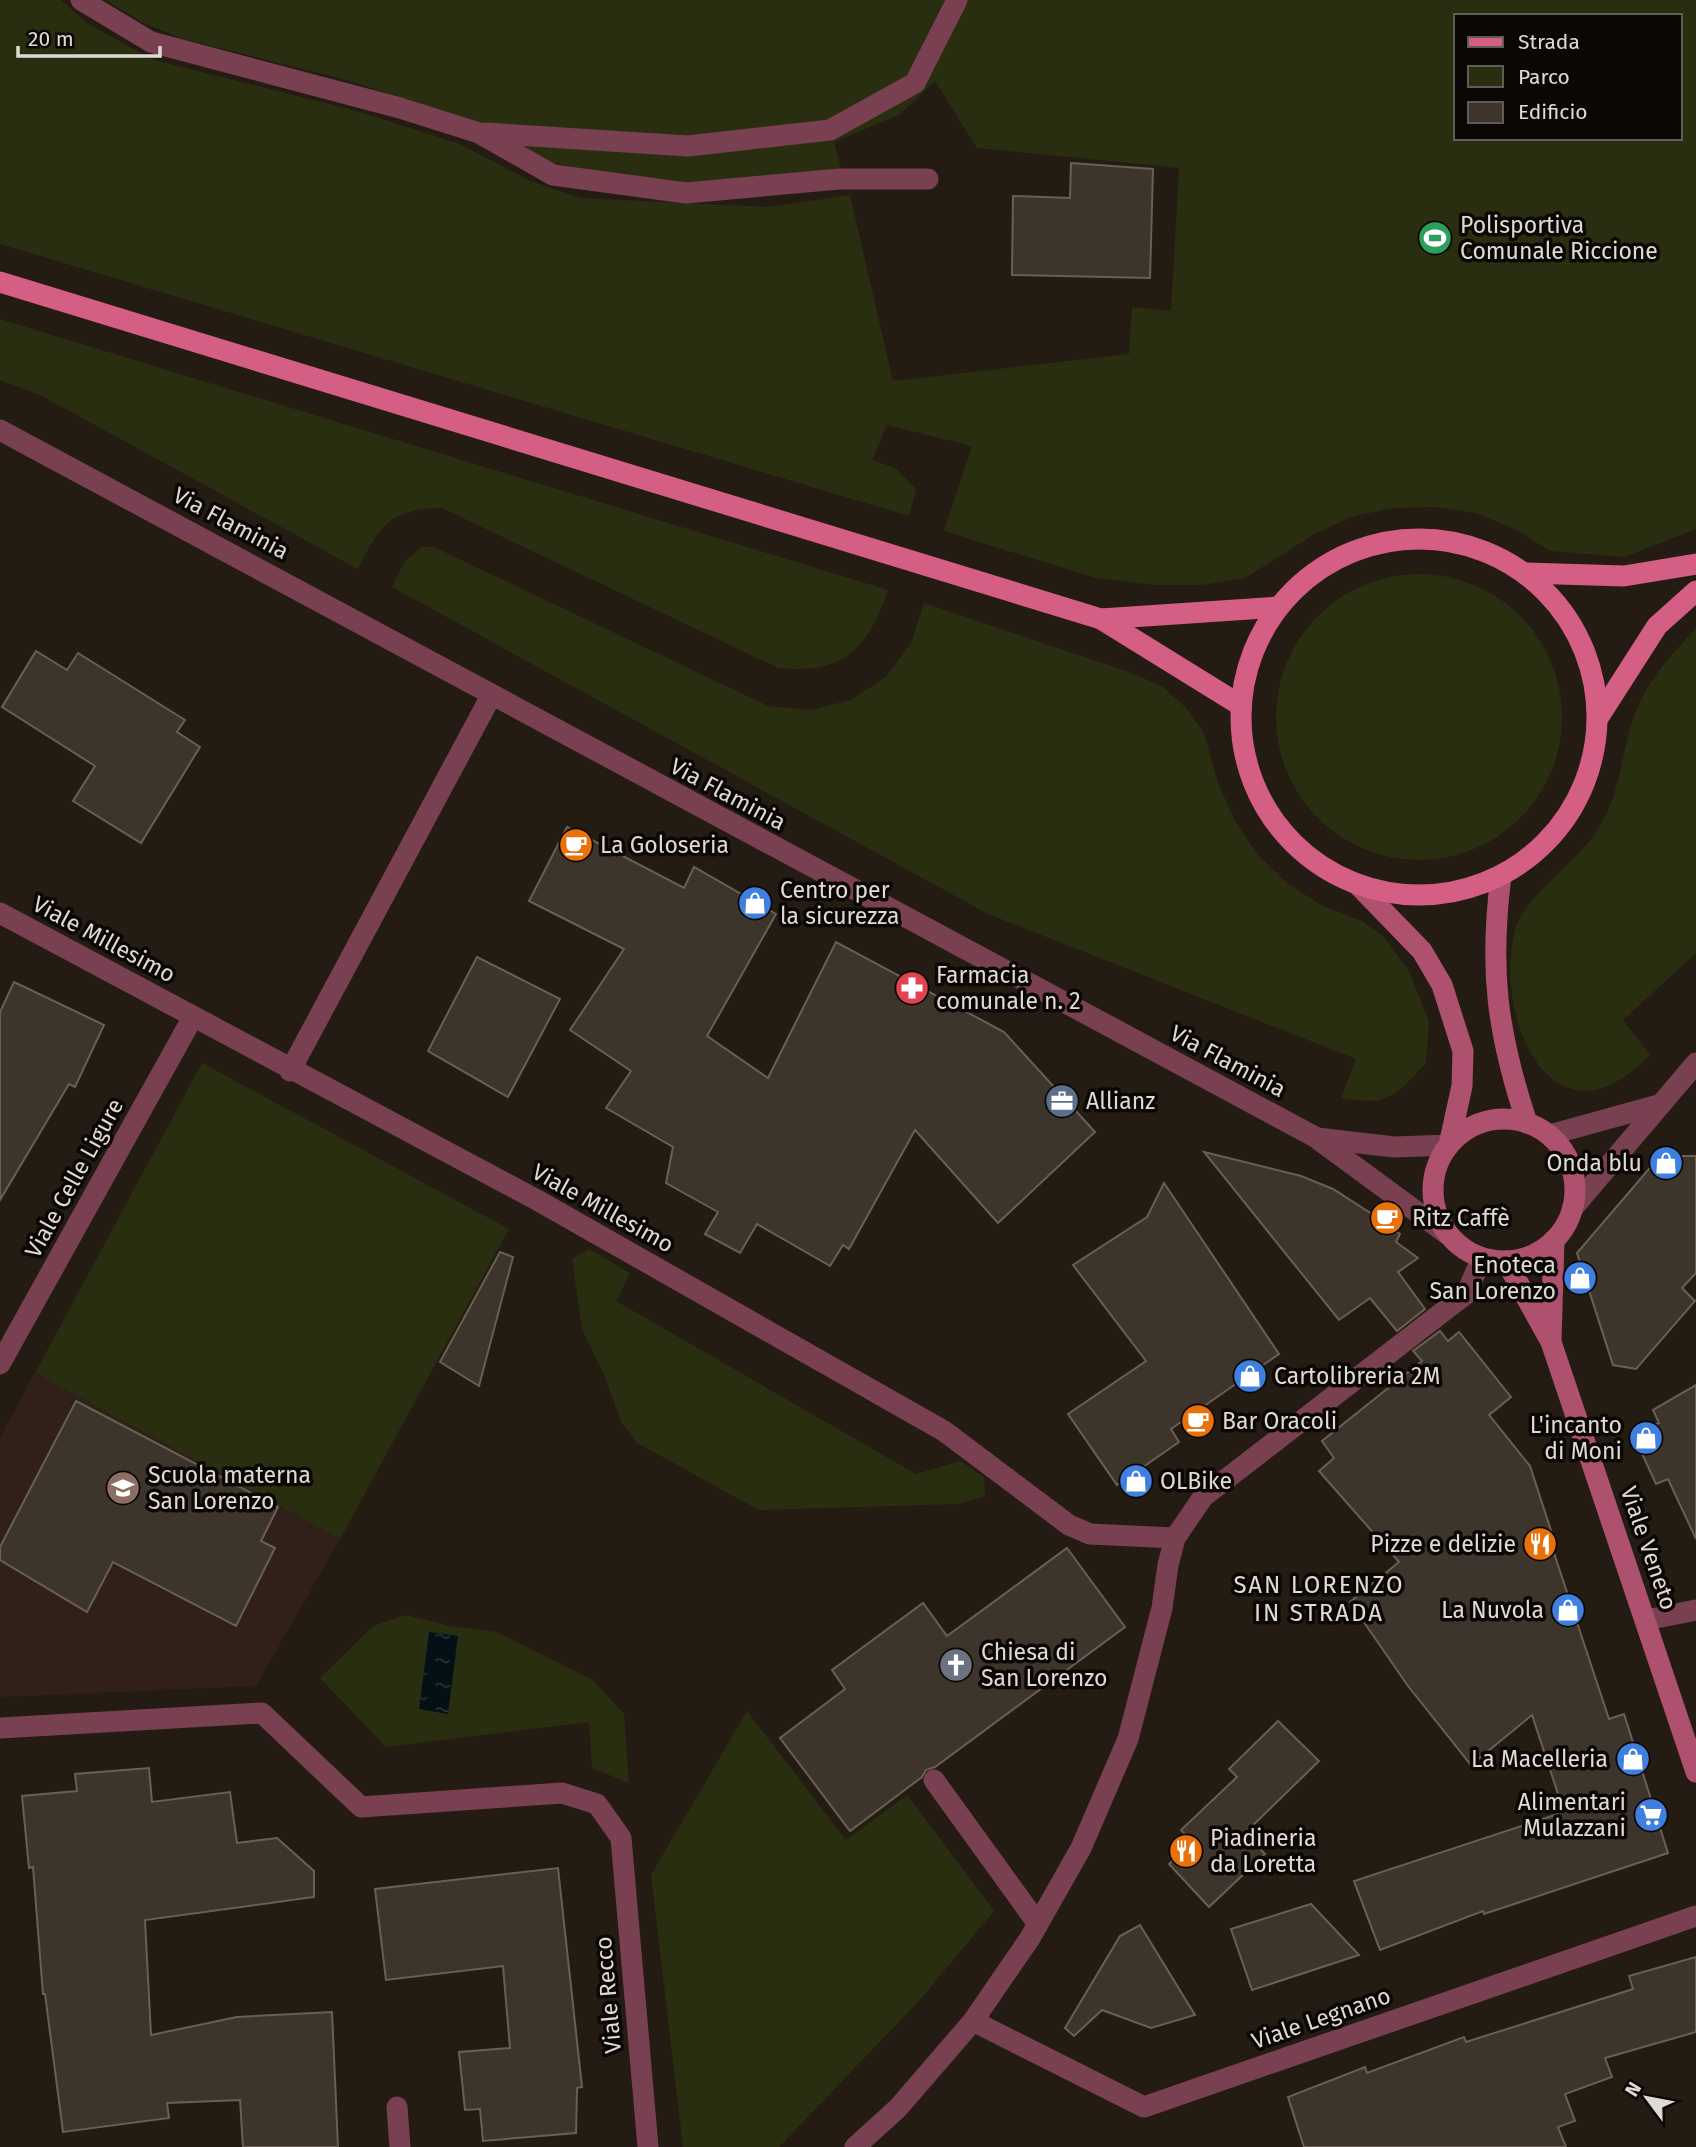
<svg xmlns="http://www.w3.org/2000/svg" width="1696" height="2147" font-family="'Fira Sans',sans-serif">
<defs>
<pattern id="water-ripples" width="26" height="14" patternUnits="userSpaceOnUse" patternTransform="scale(1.75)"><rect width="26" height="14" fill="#031117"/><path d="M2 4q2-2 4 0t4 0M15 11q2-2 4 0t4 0" fill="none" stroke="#273338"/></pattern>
</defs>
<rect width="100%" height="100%" fill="#241c13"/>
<polygon fill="#312019" points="35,1373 340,1539 256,1686 0,1697 0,1438"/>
<g fill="#292e10" fill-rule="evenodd">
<path d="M0 0H61L85 22 154 60 357 111 457 143 531 181 580 198 769 207 850 195 893 381 1129 354 1132 307 1171 311 1179 168 977 148 935 81 899 115 834 142 841 168 695 184 622 177 549 162 465 119 347 80 183 39 142 22 105 0H1696V529L1624 557 1550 551 1515 529 1476 513 1435 507 1394 508 1354 516 1316 533 1245 578 1203 585H1154L1096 578 944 531 972 446 887 425 872 460 895 468 916 489 909 516 0 244ZM1456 16H1680V138H1456Z"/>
<path d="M0 319 888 590C868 649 843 675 778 668L442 508C390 509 380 525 358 569L40 395 0 380Z"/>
<path d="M422 547H434L768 706 810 710 851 700 886 677 911 643 924 603 1129 672 1162 686 1186 708 1204 733 1218 783 1235 821 1258 855 1288 884 1323 906 1362 921 1384 937 1410 973 1429 1022 1426 1063C1394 1097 1391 1106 1341 1098L1356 1059 988 914 392 587 405 561Z"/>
<circle cx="1419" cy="717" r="143"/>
<path d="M1696 628V953L1623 1020 1650 1055C1550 1159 1491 1011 1516 927 1524 899 1575 862 1594 835 1625 791 1619 747 1639 704 1652 675 1675 651 1696 628Z"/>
<polygon points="202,1063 509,1229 340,1539 35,1373"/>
<polygon points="589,1249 630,1273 616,1301 916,1474 960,1461 984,1477 985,1496 958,1504 759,1510 637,1443 621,1422 605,1377 582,1329 572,1259"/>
<polygon points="406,1615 450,1626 497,1632 593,1680 624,1714 629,1783 592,1768 589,1722 386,1747 320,1678 373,1626"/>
<polygon points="747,1711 846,1840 907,1795 994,1911 918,2002 779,2147 683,2147 651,1875"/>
</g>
<polygon fill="url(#water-ripples)" points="429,1632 458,1636 448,1714 419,1709"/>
<g fill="#3d342b" stroke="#695f55" stroke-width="2">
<polygon points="1071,163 1153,169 1150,278 1012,275 1013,196 1070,198"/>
<polygon points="36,651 67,670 78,653 185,720 177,732 200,747 141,843 73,801 95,766 2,707"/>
<polygon points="567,827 684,888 694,867 776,914 707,1036 768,1078 836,942 1004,1032 1095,1132 998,1223 915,1130 849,1249 843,1245 830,1266 757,1224 740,1253 705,1234 718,1212 666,1183 673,1147 606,1108 631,1071 570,1030 624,949 529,901"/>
<polygon points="477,957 560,999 508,1097 428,1051"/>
<polygon points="14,982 104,1025 75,1087 69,1084 0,1200 0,1012"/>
<polygon points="1204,1152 1301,1176 1333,1189 1372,1214 1400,1234 1396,1242 1418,1258 1398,1272 1425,1309 1397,1331 1370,1298 1339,1320"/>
<polygon points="1660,1156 1696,1156 1696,1273 1682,1288 1695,1301 1636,1369 1613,1365 1577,1253"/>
<polygon points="1164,1183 1279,1354 1171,1429 1179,1442 1117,1485 1068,1414 1146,1361 1073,1265 1147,1217"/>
<polygon points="500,1252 513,1257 479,1386 440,1362"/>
<polygon points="1440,1331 1448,1341 1459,1332 1511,1397 1489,1415 1530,1466 1556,1546 1552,1547 1609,1719 1624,1714 1668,1853 1484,1914 1483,1911 1380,1950 1354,1881 1564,1812 1532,1715 1471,1765 1408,1686 1350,1602 1399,1562 1319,1471 1334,1458 1322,1441 1422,1361 1413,1351"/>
<polygon points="1696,1385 1696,1539 1668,1479 1656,1484 1633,1434 1659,1423 1653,1410"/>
<polygon points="76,1401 278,1507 261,1541 275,1548 236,1626 113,1562 87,1612 0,1560 0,1547"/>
<polygon points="1067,1548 1125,1627 935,1767 926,1770 922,1777 850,1831 780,1738 845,1689 832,1670 923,1603 947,1636"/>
<polygon points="1278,1721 1319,1761 1245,1833 1265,1854 1209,1907 1169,1864 1192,1842 1181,1830 1237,1777 1229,1769"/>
<polygon points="149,1768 152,1802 230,1792 237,1843 277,1838 314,1871 314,1897 145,1920 151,2035 237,2017 332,2012 338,2147 243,2147 240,2100 167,2103 169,2118 63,2132 45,1994 43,1994 33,1867 29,1868 22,1796 77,1791 75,1774"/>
<polygon points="558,1868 582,2087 577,2088 576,2133 483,2141 480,2109 465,2110 459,2052 510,2048 503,1966 386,1980 375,1889"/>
<polygon points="1311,1904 1359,1955 1252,1990 1231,1929"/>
<polygon points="1140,1925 1195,2015 1151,2028 1102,2010 1074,2036 1065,2028 1120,1936"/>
<polygon points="1696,1957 1696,2032 1605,2058 1612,2077 1565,2094 1575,2121 1558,2127 1566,2147 1304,2147 1288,2097 1365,2067 1367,2073 1464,2037 1466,2042 1633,1989 1629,1976"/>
</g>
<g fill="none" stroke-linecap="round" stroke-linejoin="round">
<g stroke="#794051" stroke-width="21">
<polyline points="81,0 151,42 400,108 479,133 553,175 686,193 839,179 928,179"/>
<polyline points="485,133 688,146 830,130 915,83 957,0"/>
<polyline points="290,1071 491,696"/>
<polyline points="934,1780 1038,1924"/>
</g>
<g stroke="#794051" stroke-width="21">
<polyline points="0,430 1317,1138 1394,1147 1449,1145"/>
<polyline points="0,913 537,1200 944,1431 1069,1525 1090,1534 1175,1538"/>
<polyline points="1549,1135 1658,1105"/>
<polyline points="1319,1140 1447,1234"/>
<polyline points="1572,1209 1696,1063"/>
<polyline points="0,1364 193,1017"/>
<polyline points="1646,1620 1696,1610"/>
<polyline points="0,1728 262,1713 361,1807 562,1793 597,1804 621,1838 648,2147"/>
<polyline points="973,2021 1144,2107 1696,1916"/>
<polyline points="397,2107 400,2147"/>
<polyline points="855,2147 898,2108 973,2021 1030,1938 1081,1848 1128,1739 1162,1608 1168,1565 1175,1538 1203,1497 1466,1294 1482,1258"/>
</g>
<g stroke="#ad516e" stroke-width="21">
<path d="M1501 876C1489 970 1497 1032 1527 1123"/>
<polyline points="1359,886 1422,951 1442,985 1463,1051 1462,1086 1449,1145"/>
<circle cx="1504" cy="1190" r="71"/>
<polyline points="1506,1261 1551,1342 1696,1772"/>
<polyline points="1551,1340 1554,1240"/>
</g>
<g stroke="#d55e84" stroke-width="21">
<polyline points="0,282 1101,619 1240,705"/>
<circle cx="1419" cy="717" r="178"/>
<polyline points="1526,573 1624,576 1696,564"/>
<polyline points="1101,619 1278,607"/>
<polyline points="1598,718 1657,626 1696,591"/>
</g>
</g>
<defs>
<g id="stadium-disc" transform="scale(1.75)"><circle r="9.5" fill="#2e9e5b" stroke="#0b0704"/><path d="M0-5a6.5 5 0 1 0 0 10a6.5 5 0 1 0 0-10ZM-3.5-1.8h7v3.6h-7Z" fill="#fff"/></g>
<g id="cafe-disc" transform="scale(1.75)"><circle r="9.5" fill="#e8710a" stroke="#0b0704"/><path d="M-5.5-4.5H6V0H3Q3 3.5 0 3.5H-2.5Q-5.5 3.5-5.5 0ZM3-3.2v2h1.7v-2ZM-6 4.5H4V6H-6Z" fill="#fff"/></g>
<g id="shop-disc" transform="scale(1.75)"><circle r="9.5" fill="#3f7fe0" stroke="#0b0704"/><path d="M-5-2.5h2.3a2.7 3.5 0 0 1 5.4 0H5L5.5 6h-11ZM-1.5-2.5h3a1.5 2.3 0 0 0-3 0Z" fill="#fff"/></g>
<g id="pharmacy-disc" transform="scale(1.75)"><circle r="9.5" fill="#e0444e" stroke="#0b0704"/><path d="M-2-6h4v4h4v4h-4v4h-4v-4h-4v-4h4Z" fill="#fff"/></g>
<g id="office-disc" transform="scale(1.75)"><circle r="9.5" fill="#5c6f8a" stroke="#0b0704"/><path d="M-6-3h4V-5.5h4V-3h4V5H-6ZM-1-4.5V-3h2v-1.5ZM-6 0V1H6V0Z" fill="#fff"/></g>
<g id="school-disc" transform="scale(1.75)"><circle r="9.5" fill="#8d6e63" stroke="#0b0704"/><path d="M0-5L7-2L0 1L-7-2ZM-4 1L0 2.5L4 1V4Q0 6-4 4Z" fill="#fff"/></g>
<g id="restaurant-disc" transform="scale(1.75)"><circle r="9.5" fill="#e8710a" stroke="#0b0704"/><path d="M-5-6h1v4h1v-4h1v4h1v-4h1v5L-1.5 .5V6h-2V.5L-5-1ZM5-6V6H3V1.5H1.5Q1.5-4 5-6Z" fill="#fff"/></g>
<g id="church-disc" transform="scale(1.75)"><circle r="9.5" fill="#6b7280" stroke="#0b0704"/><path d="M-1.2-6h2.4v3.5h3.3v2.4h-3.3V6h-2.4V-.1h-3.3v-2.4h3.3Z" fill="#fff"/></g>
<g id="supermarket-disc" transform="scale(1.75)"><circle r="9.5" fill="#3f7fe0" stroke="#0b0704"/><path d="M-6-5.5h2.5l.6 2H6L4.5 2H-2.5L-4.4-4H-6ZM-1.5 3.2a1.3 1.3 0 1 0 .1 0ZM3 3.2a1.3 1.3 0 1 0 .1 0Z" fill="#fff"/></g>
</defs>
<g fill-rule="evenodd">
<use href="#stadium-disc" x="1435" y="238"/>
<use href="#cafe-disc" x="576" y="845"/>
<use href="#shop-disc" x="755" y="903"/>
<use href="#pharmacy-disc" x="912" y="988"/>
<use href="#office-disc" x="1062" y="1101"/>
<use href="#shop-disc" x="1666" y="1163"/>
<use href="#cafe-disc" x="1387" y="1218"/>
<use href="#shop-disc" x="1580" y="1278"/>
<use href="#shop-disc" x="1250" y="1376"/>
<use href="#cafe-disc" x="1198" y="1421"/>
<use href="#shop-disc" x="1646" y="1438"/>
<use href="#shop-disc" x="1136" y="1481"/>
<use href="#school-disc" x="123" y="1488"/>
<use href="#restaurant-disc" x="1540" y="1544"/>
<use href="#shop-disc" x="1568" y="1610"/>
<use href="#church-disc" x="956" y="1665"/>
<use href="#shop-disc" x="1633" y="1759"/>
<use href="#supermarket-disc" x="1651" y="1815"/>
<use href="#restaurant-disc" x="1186" y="1851"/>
</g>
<g text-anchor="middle" stroke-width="7" stroke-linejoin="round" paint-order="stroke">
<g font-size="23" fill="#e0dad4" stroke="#0b0704" text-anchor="start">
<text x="1460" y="233">Polisportiva<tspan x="1460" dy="26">Comunale Riccione</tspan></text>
<text x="600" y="853">La Goloseria</text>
<text x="780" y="898">Centro per<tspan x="780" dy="26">la sicurezza</tspan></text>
<text x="936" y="983">Farmacia<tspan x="936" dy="26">comunale n. 2</tspan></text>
<text x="1086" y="1109">Allianz</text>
<text x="1642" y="1171" text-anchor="end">Onda blu</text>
<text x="1412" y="1226">Ritz Caffè</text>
<text x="1556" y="1273" text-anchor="end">Enoteca<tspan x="1556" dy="26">San Lorenzo</tspan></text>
<text x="1274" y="1384">Cartolibreria 2M</text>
<text x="1222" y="1429">Bar Oracoli</text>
<text x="1622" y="1433" text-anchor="end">L'incanto<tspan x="1622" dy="26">di Moni</tspan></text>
<text x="148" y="1483">Scuola materna<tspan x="148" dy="26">San Lorenzo</tspan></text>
<text x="1160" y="1489">OLBike</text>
<text x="1516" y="1552" text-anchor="end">Pizze e delizie</text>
<text x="1544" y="1618" text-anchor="end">La Nuvola</text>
<text x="981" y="1660">Chiesa di<tspan x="981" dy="26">San Lorenzo</tspan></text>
<text x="1608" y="1767" text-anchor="end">La Macelleria</text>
<text x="1626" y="1810" text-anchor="end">Alimentari<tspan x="1626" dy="26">Mulazzani</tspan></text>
<text x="1210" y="1846">Piadineria<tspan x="1210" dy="26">da Loretta</tspan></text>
</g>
<g font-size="23" fill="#e0dad4" stroke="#0b0704">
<text transform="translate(231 523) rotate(28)" y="8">Via Flaminia</text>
<text transform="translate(728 794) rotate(28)" y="8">Via Flaminia</text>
<text transform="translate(104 939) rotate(28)" y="8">Viale Millesimo</text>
<text transform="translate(1228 1061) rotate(28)" y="8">Via Flaminia</text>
<text transform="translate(74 1178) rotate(-61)" y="8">Viale Celle Ligure</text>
<text transform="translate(603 1208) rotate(29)" y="8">Viale Millesimo</text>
<text transform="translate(1649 1548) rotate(71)" y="8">Viale Veneto</text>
<text transform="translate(608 1995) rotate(-95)" y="8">Viale Recco</text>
<text transform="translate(1321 2018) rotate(-19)" y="8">Viale Legnano</text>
</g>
<g font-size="24" letter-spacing="2" fill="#e0dad4" stroke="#0b0704">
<text x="1319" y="1593">SAN LORENZO<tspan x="1319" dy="28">IN STRADA</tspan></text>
</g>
</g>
<rect x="1454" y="14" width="228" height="126" fill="#0b0704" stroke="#605b57" stroke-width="2"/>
<rect x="1468" y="37" width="35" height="10" fill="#d55e84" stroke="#605b57" stroke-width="2"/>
<text x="1518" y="49" font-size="21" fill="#e0dad4">Strada</text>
<rect x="1468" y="66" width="35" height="21" fill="#292e10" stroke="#605b57" stroke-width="2"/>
<text x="1518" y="84" font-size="21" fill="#e0dad4">Parco</text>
<rect x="1468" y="102" width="35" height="21" fill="#3d342b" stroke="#605b57" stroke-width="2"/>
<text x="1518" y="119" font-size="21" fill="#e0dad4">Edificio</text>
<g transform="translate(1647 2098) rotate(302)" stroke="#0b0704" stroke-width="5" paint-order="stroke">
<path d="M0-5L12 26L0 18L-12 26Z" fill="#e0dad4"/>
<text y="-10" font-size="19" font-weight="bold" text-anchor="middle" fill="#e0dad4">N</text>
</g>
<path d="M18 46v10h142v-10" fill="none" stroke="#e0dad4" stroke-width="3.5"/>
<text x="28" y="46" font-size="21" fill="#e0dad4" stroke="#0b0704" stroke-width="5" paint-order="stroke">20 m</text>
</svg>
